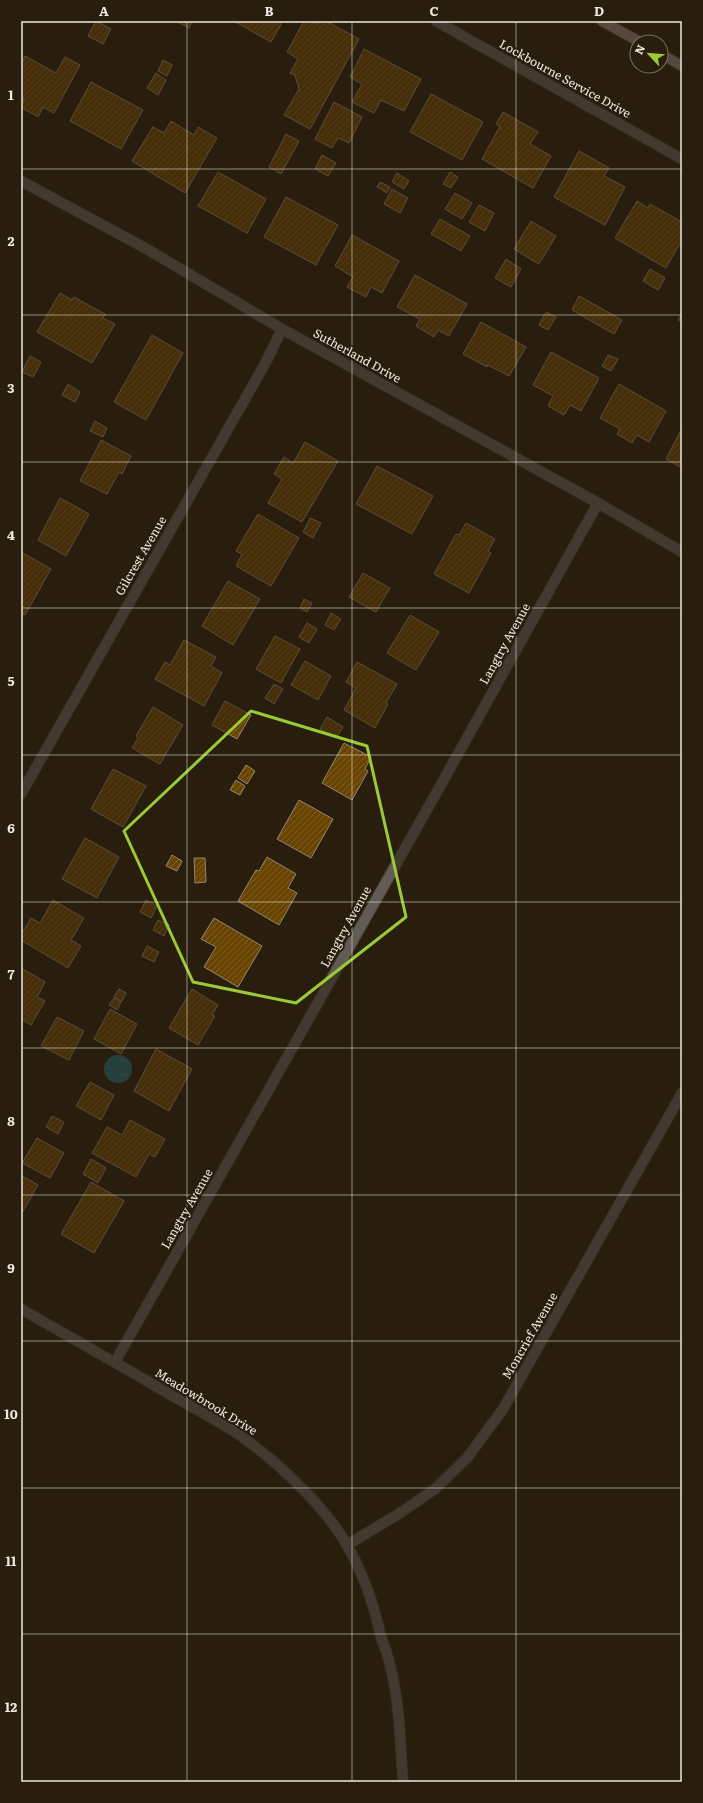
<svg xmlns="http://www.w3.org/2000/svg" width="703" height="1803" font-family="Literata,serif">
<defs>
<pattern id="water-ripples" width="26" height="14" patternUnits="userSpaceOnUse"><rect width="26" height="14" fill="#216b74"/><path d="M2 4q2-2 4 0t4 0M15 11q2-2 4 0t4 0" fill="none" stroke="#428087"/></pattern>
<pattern id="building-hatch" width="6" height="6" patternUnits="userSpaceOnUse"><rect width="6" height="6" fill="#684400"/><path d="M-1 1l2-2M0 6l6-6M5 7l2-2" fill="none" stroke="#7e5f25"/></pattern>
</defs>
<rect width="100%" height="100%" fill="#291e0e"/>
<circle fill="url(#water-ripples)" cx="118" cy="1069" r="14"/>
<g fill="url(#building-hatch)" stroke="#928572">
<polygon points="96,21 111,29 103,44 88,36"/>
<polygon points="176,21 192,21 189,28"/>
<polygon points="234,21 283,21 271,42"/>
<polygon points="304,21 312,21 317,24 319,21 326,21 359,39 310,129 284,115 299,89 295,75 290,73 298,59 287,52"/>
<polygon points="364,49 421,79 404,111 381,100 374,113 352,102 362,84 350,77"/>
<polygon points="25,56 56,73 65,57 80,65 54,113 43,107 38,117 21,107 24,99 21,97 21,64"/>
<polygon points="163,60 172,65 167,76 158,71"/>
<polygon points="156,73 166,80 158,95 147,88"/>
<polygon points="91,82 143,110 121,149 70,121"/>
<polygon points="431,94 483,122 462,160 410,132"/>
<polygon points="334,102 362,117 349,143 338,138 332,148 315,139"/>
<polygon points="503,112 538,132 530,144 551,156 533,188 482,159 500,126 496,124"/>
<polygon points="171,121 194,135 198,127 217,138 185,193 132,161 153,127 164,133"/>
<polygon points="286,134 299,141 281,174 269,167"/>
<polygon points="579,151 609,168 604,176 625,187 605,225 554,197"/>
<polygon points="322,155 336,163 328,176 315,169"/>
<polygon points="218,172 266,199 247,233 198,206"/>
<polygon points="450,172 458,177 451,188 443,184"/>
<polygon points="397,173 409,181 404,189 392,182"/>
<polygon points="380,182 390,187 387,193 377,187"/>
<polygon points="392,189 408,198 400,213 384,204"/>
<polygon points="455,193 472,203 462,219 445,209"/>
<polygon points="286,197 338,225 316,265 264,237"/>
<polygon points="637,201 648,208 650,204 682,222 682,240 666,268 615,238"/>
<polygon points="479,205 494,213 485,231 469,222"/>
<polygon points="440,219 470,236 461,251 431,234"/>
<polygon points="531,221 556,236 539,264 514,249"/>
<polygon points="352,235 399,261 382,293 371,287 366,297 347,287 353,277 335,266"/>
<polygon points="506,259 521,269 511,287 495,278"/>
<polygon points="650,269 665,278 658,290 643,281"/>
<polygon points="415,275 467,304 449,336 438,330 434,337 416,326 420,319 397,307"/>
<polygon points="60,293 72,300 74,297 105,314 103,318 115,324 92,363 37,332"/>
<polygon points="579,296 622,320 614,334 572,310"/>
<polygon points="546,312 556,317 548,330 539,325"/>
<polygon points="682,312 682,322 678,320"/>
<polygon points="481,322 526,347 509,376 488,365 487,367 463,354"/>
<polygon points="152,335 183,353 146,420 114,402"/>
<polygon points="551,352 599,378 581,411 570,405 564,415 548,406 553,396 533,385"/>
<polygon points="608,355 618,359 611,371 602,366"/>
<polygon points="30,356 41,362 33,377 22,372"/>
<polygon points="68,384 80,392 75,402 62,395"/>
<polygon points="619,384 666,411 649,442 637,435 632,443 617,434 620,429 600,418"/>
<polygon points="95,421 107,428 103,437 90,431"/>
<polygon points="682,428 682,468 666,459"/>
<polygon points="101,440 131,456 122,474 119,472 107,494 80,481"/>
<polygon points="305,442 338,461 302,522 268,503 282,479 274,474 284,457 293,463"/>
<polygon points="377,466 433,496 412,534 356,504"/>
<polygon points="60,498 89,514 66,556 38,540"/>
<polygon points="258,514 299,538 271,586 236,566 242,554 236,551"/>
<polygon points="310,518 321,523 313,538 303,532"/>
<polygon points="466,523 495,539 488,551 491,553 469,593 434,574 456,534 459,535"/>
<polygon points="21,552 51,569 25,615 21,613"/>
<polygon points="363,573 390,588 376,612 349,597"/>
<polygon points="228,581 260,599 233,645 202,626"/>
<polygon points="304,599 312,603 307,612 300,608"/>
<polygon points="331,613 341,619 334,630 325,625"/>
<polygon points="410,615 439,632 416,670 387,653"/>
<polygon points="307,623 317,629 309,643 299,637"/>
<polygon points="275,636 300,649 281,683 256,669"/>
<polygon points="184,640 216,657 211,666 222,673 204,706 155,679 165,662 170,665"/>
<polygon points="305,661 331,676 318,700 291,685"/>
<polygon points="357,662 397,684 386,703 388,704 375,728 344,710 356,688 346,682"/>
<polygon points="274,684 283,689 274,704 265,698"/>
<polygon points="225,701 251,715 237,739 212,725"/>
<polygon points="153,707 183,725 160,764 132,748 138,738 136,736"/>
<polygon points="327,717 343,727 336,738 320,729"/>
<polygon points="344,743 371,757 365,769 368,771 352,800 322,783"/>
<polygon points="246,765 255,771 247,784 238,778"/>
<polygon points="113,769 146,786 123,827 91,809"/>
<polygon points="236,780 245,786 240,795 230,790"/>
<polygon points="299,800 333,819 311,858 277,839"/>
<polygon points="85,838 119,857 97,898 62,879"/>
<polygon points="172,855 182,861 177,871 166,866"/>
<polygon points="267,857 296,874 288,888 297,893 279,925 238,901 256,870 259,871"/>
<polygon points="194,858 205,858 206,882 195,883"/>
<polygon points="53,900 84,918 71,940 81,946 68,968 21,940 21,935 31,918 40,923"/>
<polygon points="146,900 157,906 151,918 140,912"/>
<polygon points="214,918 262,946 238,987 204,967 216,947 201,939"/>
<polygon points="158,920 169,925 164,936 153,930"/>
<polygon points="147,946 159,952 154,962 142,956"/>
<polygon points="21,968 45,982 37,997 45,1001 31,1025 21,1019"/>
<polygon points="119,989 126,993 122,1001 114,997"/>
<polygon points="192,989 218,1005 212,1015 215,1016 198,1045 169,1028"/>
<polygon points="114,998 121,1002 117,1010 109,1005"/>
<polygon points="110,1009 137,1024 121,1054 94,1039"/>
<polygon points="57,1017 84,1031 69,1060 41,1046"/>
<polygon points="156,1049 192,1069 169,1111 134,1091"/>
<polygon points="90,1082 114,1095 101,1120 76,1106"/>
<polygon points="52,1116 64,1122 58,1134 46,1127"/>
<polygon points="130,1120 165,1139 155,1157 149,1154 136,1177 92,1153 107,1127 122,1135"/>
<polygon points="37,1138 64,1153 50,1178 22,1163"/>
<polygon points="91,1159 106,1168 98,1183 83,1174"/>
<polygon points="21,1175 38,1185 21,1215"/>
<polygon points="91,1182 124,1201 94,1253 61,1234"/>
</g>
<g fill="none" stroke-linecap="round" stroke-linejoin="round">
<g stroke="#453a2b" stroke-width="12">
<g id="street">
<polyline points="436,21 682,159"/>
<polyline points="21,181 145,248 282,329 598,503 682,552"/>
<polyline points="21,794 266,362 282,329"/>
<path d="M21 1309C70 1337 118 1364 166 1392 192 1408 221 1421 245 1439 280 1464 326 1508 347 1545 363 1573 374 1605 381 1637 384 1646 388 1655 390 1665 400 1703 400 1743 403 1782"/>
<polyline points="115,1362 438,790 598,503"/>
<polyline points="347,1545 400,1513 435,1489 467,1458 503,1409 682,1093"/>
</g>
</g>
<g stroke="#453a2b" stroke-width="12">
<g id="secondary">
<polyline points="602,21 640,42"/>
<polyline points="661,54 682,66"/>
</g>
</g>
<use href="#street" stroke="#635b55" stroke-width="10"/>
<use href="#secondary" stroke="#897d73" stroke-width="10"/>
</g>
<path d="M0 0H703V1803H0ZM251 711 367 746 406 917 296 1003 193 982 124 831Z" fill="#291e0e" fill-opacity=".55" fill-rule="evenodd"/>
<path fill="none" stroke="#99cb36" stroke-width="3" stroke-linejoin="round" d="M251 711 367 746 406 917 296 1003 193 982 124 831Z"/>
<path fill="none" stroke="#f0e9df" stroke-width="1" stroke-opacity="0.55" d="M187 21V1782M352 21V1782M516 21V1782M21 169H682M21 315H682M21 462H682M21 608H682M21 755H682M21 902H682M21 1048H682M21 1195H682M21 1341H682M21 1488H682M21 1634H682"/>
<g text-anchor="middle" stroke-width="4" stroke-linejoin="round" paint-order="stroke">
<g font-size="12" fill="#f0e9df" stroke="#291e0e">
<text transform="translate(565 79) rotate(29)" y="4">Lockbourne Service Drive</text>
<text transform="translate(357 356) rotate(29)" y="4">Sutherland Drive</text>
<text transform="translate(141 556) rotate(-60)" y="4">Gilcrest Avenue</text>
<text transform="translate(505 644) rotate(-61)" y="4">Langtry Avenue</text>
<text transform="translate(346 927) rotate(-61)" y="4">Langtry Avenue</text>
<text transform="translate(187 1209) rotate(-60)" y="4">Langtry Avenue</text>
<text transform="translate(530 1336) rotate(-60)" y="4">Moncrief Avenue</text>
<text transform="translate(206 1402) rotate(31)" y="4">Meadowbrook Drive</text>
</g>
</g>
<rect width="703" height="1803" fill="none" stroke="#291e0e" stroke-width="44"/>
<g transform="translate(649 54) rotate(296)"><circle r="19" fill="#291e0e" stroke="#796f62"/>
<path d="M0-3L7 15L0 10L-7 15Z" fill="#99cb36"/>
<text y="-6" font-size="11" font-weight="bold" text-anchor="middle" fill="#f0e9df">N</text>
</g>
<rect x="22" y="22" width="659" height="1759" fill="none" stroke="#f0e9df" stroke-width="1.5"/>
<g font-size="13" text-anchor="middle" font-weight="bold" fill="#f0e9df">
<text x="104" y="16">A</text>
<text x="269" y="16">B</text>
<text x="434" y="16">C</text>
<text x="599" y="16">D</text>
<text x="11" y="100">1</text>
<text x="11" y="246">2</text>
<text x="11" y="393">3</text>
<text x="11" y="540">4</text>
<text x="11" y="686">5</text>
<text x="11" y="833">6</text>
<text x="11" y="979">7</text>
<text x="11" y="1126">8</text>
<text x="11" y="1273">9</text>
<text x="11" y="1419">10</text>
<text x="11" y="1566">11</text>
<text x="11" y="1712">12</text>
</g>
</svg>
